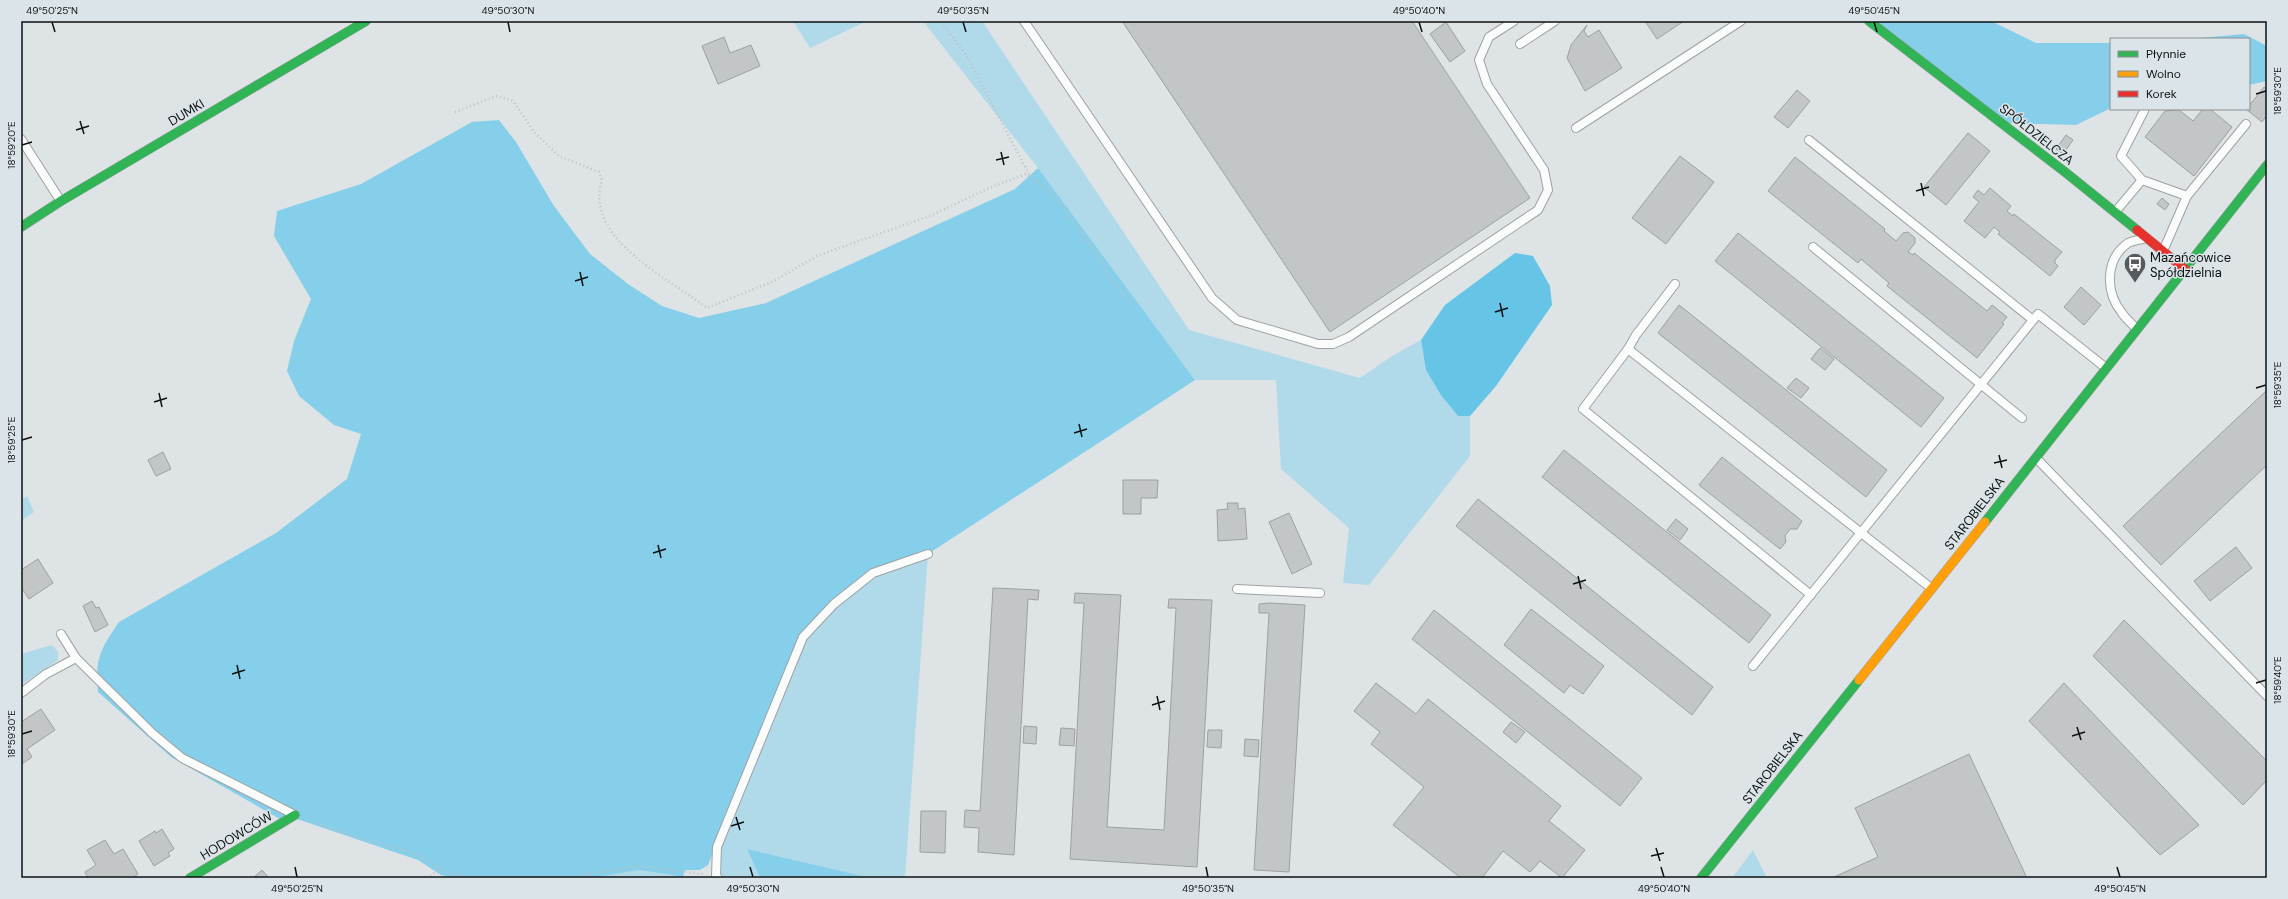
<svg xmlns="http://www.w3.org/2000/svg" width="2288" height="899" font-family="'DM Sans',sans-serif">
<rect width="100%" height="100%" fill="#dee3e5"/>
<g fill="#b0d9ea">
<polygon points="793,21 867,21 810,48"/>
<polygon points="923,21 982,21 1189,330 1360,378 1392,356 1421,340 1426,370 1458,416 1470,416 1470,456 1369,585 1343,583 1349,528 1281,469 1276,380 1195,380 1038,168"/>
<polygon points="27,496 34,512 21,521 21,500"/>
<polygon points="928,554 905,878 871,878 747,849 760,878 726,878 721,874 717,847 803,637 873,573"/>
<polygon points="52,645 58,652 58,660 21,685 21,654"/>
<polygon points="1753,850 1767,878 1732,878"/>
<polygon points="639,870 685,878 592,878"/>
</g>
<g fill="#85cfea">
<polygon points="1870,21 1991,21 2036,43 2111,43 2111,108 2076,125 2002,123"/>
<polygon points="2244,34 2267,46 2267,81 2249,85 2249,39 2189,39"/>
<path d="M499 120 516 142 554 206 590 254 628 284 662 306 699 318 766 303 1015 189 1038 168 1195 380 928 554 873 573 803 637 708 865 700 870H685L683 877 639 870 592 878H457L441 875 418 860 297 819H280L171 757 98 692C95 658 100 650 119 622L276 533 347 479 361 434 334 425 299 396 287 371 294 341 311 299 274 236 277 211 361 184 472 122Z"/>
<polygon points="747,849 871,878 760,878"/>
</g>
<polygon fill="#66c4e6" points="1515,253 1533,256 1550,286 1552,305 1496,386 1470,416 1458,416 1441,395 1426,370 1421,340 1445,305"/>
<g fill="#c2c6c7" stroke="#9da0a2">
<polygon points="1122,21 1412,21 1530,198 1330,332"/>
<polygon points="1645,21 1684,21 1657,39"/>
<polygon points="1446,22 1465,51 1450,62 1430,34"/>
<polygon points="1587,25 1584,31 1588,37 1599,30 1622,68 1585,91 1567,58 1571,45"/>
<polygon points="724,37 730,53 751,45 760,66 718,84 702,46"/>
<polygon points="2264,87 2267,90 2267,115 2262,122 2246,109 2249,109 2249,106"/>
<polygon points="1797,90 1810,101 1788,128 1774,117"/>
<polygon points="2203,109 2210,109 2232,127 2194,176 2145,137 2165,111 2179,110 2193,121"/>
<polygon points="1968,133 1990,151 1946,205 1924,187"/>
<polygon points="2066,135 2073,140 2063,154 2056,149"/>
<polygon points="1680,156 1714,182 1666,244 1632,218"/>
<polygon points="1795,157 1885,229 1884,231 1896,241 1903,233 1908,232 1915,238 1915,243 1908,252 1913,255 1914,253 1987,311 1992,305 2007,317 2002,323 2004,324 1977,358 1887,286 1889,283 1861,259 1858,263 1768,191"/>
<polygon points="1990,188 2011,206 2007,211 2013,216 2014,214 2062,252 2055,260 2055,263 2058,266 2050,276 1998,234 2000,232 1994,227 1985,238 1964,221 1979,202 1973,197 1978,190 1984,195"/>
<polygon points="2162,198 2169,204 2165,210 2157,204"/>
<polygon points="1738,233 1944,398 1921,427 1715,261"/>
<polygon points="2081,287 2101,305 2084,325 2064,307"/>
<polygon points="1679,305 1887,470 1866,497 1658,333"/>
<polygon points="1820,348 1834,359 1825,370 1811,359"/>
<polygon points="1796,378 1809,388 1801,398 1787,388"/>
<polygon points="2267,390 2267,465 2161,565 2123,526"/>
<polygon points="1564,450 1771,615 1749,643 1542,477"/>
<polygon points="163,452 171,469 156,476 148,460"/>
<polygon points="1722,457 1802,521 1797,529 1790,529 1785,536 1786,542 1780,549 1699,485"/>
<polygon points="1123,480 1158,480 1157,498 1141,498 1141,514 1123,514"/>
<polygon points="1478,499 1713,687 1692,715 1456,526"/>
<polygon points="1227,503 1238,503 1238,509 1245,508 1247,539 1218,541 1217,510 1228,509"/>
<polygon points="1289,513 1312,564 1292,574 1269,522"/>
<polygon points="1676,519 1688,529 1680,540 1667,530"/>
<polygon points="2236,547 2252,568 2210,601 2194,581"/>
<polygon points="38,559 53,583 29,599 21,587 21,570"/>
<polygon points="993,588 1039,590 1038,600 1028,599 1014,855 978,852 979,828 964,827 965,810 980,811"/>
<polygon points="1075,593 1121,595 1107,827 1164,830 1176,608 1168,608 1169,599 1212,600 1197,867 1070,859 1084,603 1074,603"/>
<polygon points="92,601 96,608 99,607 108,625 95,632 83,606"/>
<polygon points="1269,603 1305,605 1289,872 1254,870 1269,613 1259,613 1259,604"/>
<polygon points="1531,609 1604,666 1583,694 1570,685 1564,693 1504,645"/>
<polygon points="1434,610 1642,778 1620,806 1412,639"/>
<polygon points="2124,620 2267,761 2267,780 2243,805 2093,656"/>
<polygon points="1376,683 1416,714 1428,699 1561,806 1549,821 1585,850 1562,878 1540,861 1530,872 1503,851 1482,878 1461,878 1393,825 1424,787 1371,744 1380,732 1354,711"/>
<polygon points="2064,683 2199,825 2160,855 2029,721"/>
<polygon points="41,709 55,730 27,749 32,757 22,764 21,722"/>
<polygon points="1511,722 1525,732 1516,743 1503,732"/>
<polygon points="1024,726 1037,727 1036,744 1023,743"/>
<polygon points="1061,728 1075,729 1074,746 1059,745"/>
<polygon points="1208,730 1222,730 1221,748 1207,747"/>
<polygon points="1245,739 1259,740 1258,757 1244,756"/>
<polygon points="1969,754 2027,878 1832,878 1878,857 1855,808"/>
<polygon points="921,811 946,811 945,853 920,852"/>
<polygon points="162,829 174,849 168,853 170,856 154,866 139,841 155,831 156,833"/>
<polygon points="105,840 114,854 123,849 138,874 132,878 88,878 85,872 96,865 87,850"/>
<polygon points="262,870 269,878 253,878"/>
</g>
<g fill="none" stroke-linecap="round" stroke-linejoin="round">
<g stroke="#9ea2a3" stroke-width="10">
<g id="lane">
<polyline points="1024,21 1212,298 1237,320 1318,344 1333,344 1349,337 1538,210 1548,190 1544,170 1487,84 1479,60 1489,37 1514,21"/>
<polyline points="1520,44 1555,21"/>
<polyline points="2144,111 2121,156 2142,180 2187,196"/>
<polyline points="1576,128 1741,21"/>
<polyline points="21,139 60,200"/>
<polyline points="1809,140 2033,320"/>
<polyline points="2116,211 2142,180"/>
<polyline points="1813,247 2022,418"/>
<polyline points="2163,251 2187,196 2246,124"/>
<path d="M2137 329C2132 324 2126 319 2122 313 2105 292 2105 259 2128 243 2132 241 2138 240 2143 239"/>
<polyline points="1628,349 1636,335 1675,284"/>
<polyline points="2037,459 2267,696"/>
<polyline points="1237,589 1320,593"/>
<polyline points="1811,595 1583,409 1628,349 1931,588"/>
<polyline points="61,634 76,658 152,733 182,758 293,814"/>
<polyline points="1753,666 2038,314 2106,368"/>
<polyline points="21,693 46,674 76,658"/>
<polyline points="718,878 716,876 717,847 803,637 834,604 873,573 928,554"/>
</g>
</g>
<g stroke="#9ea2a3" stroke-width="10">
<g id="fast">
<polyline points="1869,21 2065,172 2137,230"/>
<polyline points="21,227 61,201 366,21"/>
<polyline points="1985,522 2267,165"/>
<polyline points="190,878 295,815"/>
<polyline points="1701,878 1859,680"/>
</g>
</g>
<g stroke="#9ea2a3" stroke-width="10">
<polyline id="slow" points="1859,680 1985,522"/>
</g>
<g stroke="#9ea2a3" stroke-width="10">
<polyline id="jam" points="2137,230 2186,270"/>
</g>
<g stroke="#c0c1c2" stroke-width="2.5" stroke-dasharray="1 3" stroke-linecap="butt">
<polyline points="941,21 966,55 1030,176"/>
<path d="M455 112 497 96 513 101 534 132 559 156 599 172 602 180C583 239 669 278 707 308L774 281 817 256 932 215 987 189 1026 174 1053 193 1100 259 1107 275 1133 305"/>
<polyline points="313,822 366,840 411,852 450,873 478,878"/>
<polyline points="427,878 441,869"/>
<polyline points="567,878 638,866 703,874"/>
</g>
<use href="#lane" stroke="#fafbfb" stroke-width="8"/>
<use href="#fast" stroke="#30b455" stroke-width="9"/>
<use href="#slow" stroke="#ff9f0a" stroke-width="9"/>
<use href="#jam" stroke="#e5322d" stroke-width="9"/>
</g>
<path fill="none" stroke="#0e1112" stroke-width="1.5" d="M52 22 55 32M508 22 510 32M963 22 966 32M1419 22 1422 32M1874 22 1877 32M2256 94 2266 91M80 121 84 134M76 130 89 126M22 145 32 142M1001 152 1004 165M996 160 1009 157M1921 183 1924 196M1916 191 1929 187M580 272 583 286M575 281 588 277M1500 303 1503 317M1495 312 1508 308M2256 388 2266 385M159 393 162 407M154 402 167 398M1079 424 1082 437M1074 433 1087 429M22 440 32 437M1999 455 2002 468M1994 463 2007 460M658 545 661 558M653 553 666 549M1578 576 1581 589M1573 584 1586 580M237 665 240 679M232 674 245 670M2256 683 2266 680M1157 696 1160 710M1152 705 1165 701M2077 727 2081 740M22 734 32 731M2072 736 2085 732M736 817 740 830M731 826 744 822M1656 848 1660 861M1651 856 1664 853M295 867 297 877M750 867 753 877M1206 867 1208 877M1661 867 1664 877M2117 867 2120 877"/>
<defs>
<g id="bus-pin" transform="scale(1.15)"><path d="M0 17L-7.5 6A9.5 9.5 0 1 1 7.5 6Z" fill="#575a5c" stroke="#dbe4e8"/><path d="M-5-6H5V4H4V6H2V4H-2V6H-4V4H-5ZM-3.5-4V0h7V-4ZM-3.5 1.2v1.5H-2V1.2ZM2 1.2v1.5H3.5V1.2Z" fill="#fff"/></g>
</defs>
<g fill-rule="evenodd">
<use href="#bus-pin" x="2135" y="264"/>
</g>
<g text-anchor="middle" stroke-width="3" stroke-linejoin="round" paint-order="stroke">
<g font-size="13" fill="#0e1112" stroke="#dbe4e8">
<text transform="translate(186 112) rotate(-31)" y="5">DUMKI</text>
<text transform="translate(2037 134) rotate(38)" y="5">SPÓŁDZIELCZA</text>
<text transform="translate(1974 513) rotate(-52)" y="5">STAROBIELSKA</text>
<text transform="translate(1772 767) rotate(-52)" y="5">STAROBIELSKA</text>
<text transform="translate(236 835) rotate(-31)" y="5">HODOWCÓW</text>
</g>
<g font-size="13" fill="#0e1112" stroke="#dbe4e8" text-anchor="start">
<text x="2150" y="262">Mazańcowice<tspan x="2150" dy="15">Spółdzielnia</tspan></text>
</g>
</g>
<rect width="2288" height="899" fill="none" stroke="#dbe4e8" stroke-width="44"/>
<rect x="2110" y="38" width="140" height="72" fill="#dbe4e8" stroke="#899092"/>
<rect x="2118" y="51" width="20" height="6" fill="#30b455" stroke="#899092"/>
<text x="2146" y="58" font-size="12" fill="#0e1112">Płynnie</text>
<rect x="2118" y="71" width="20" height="6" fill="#ff9f0a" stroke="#899092"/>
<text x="2146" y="78" font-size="12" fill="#0e1112">Wolno</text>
<rect x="2118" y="91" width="20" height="6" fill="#e5322d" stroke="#899092"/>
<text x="2146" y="98" font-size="12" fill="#0e1112">Korek</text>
<rect x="22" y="22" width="2244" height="855" fill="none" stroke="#0e1112" stroke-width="1.5"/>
<g font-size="10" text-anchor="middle" fill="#0e1112">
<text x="52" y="14">49°50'25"N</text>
<text x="508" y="14">49°50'30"N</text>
<text x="963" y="14">49°50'35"N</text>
<text x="1419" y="14">49°50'40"N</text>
<text x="1874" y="14">49°50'45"N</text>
<text transform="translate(2277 91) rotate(-90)" y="4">18°59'30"E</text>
<text transform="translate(11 145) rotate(-90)" y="4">18°59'20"E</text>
<text transform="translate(2277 385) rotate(-90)" y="4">18°59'35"E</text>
<text transform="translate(11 440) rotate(-90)" y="4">18°59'25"E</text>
<text transform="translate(2277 680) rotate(-90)" y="4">18°59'40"E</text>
<text transform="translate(11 734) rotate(-90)" y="4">18°59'30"E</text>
<text x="297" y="892">49°50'25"N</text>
<text x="753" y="892">49°50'30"N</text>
<text x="1208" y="892">49°50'35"N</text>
<text x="1664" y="892">49°50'40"N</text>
<text x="2120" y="892">49°50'45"N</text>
</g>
</svg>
